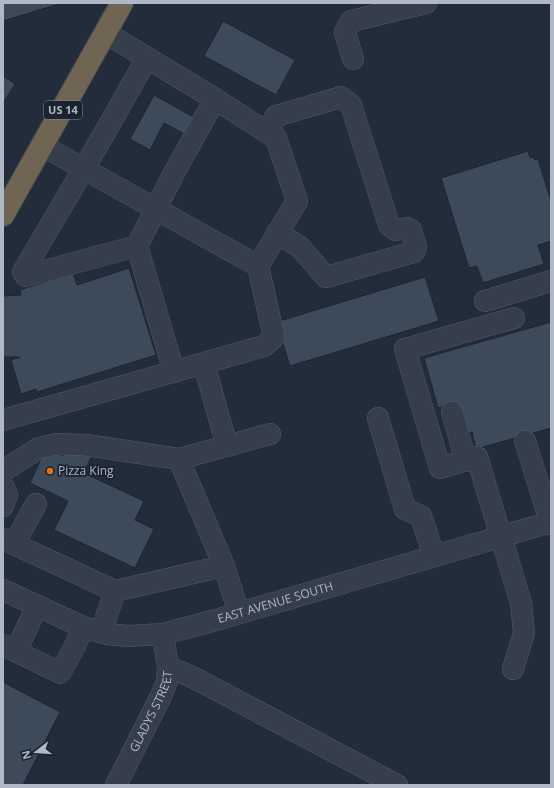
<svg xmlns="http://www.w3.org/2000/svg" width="554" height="788" font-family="'Open Sans',sans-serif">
<rect width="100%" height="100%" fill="#222c3a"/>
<g fill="#3d4a59" stroke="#1d2531">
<polygon points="3,3 62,3 3,21"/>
<polygon points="223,21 295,60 276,95 204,56"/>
<polygon points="3,76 15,84 3,103"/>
<polygon points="154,95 197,119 188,136 164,123 150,150 130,139"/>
<polygon points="528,151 530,158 534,157 535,160 538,159 551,201 551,241 538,245 544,264 483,283 477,266 469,268 441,178"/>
<polygon points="129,268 156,355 37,392 36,389 21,394 11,360 20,357 3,357 3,296 21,295 20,290 73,273 77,285"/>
<polygon points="425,277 439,321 290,366 276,322"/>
<polygon points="551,322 551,428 476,449 472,432 462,435 453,404 438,408 424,358"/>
<polygon points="68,446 91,457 84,473 144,501 135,520 154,529 135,568 54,530 68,501 30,483 46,448 63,456"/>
<polygon points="3,682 60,712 23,785 3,785"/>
</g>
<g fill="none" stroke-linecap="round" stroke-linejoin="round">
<g stroke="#535b68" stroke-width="22">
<g id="minor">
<polyline points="106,33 215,99 276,138 297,201 258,266"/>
<polyline points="147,58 104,134 23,272 26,276 137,246 174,173 215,99"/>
<polyline points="353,59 345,32 351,21 426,3"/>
<polyline points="268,132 276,116 341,97 351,105 389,225 396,230 407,228 411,230 416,247 414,252 326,277 300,247 277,233"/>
<polyline points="137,246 174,372"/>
<polyline points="485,301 551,281"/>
<polyline points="204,364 227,446"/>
<polyline points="452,412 466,461"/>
<polyline points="378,418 405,509 421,516 434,556"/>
<polyline points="3,420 264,346 274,337 258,266 43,146"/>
<polyline points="525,441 551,524"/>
<polyline points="3,471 39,448 57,444 86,445 179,459"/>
<polyline points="3,485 7,495 3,506"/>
<polyline points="3,539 115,591 101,632"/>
<polyline points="14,544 36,504"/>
<polyline points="224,566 179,459 270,434"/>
<path id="s1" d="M3 590 83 627 107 634 129 636 163 634 216 620 551 522"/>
<polyline points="115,591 224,566 239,613"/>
<polyline points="3,645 60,673 74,648 83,627"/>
<polyline points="16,651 37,606"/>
<polyline points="168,668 181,672 198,680 397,785"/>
<polyline points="513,669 524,633 521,603 477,457 440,468 405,349 514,318"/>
<path id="s2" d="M116 785 161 696 167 681 168 668 163 634"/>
</g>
</g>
<g stroke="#404855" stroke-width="24">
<polyline id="highway" points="3,215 122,3"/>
</g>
<use href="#minor" stroke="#353e4a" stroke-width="21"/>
<use href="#highway" stroke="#706552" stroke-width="22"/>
</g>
<circle fill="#e8710a" stroke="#1b232f" stroke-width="1.5" cx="50" cy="471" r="4"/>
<g text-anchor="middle" stroke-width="3.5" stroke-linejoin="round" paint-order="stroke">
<rect fill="#1b232f" stroke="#838b99" stroke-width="1" x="44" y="101" width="38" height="18" rx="3"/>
<g font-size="11" font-weight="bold" fill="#b0b8c6">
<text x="63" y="114">US 14</text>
</g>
<g font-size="12" fill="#b0b8c6" stroke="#1b232f" text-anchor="start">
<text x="58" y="475">Pizza King</text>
</g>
<g font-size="12" fill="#b0b8c6" stroke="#1b232f">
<text dy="4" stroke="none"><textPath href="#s1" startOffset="286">EAST AVENUE SOUTH</textPath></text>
<text dy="4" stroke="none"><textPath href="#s2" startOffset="82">GLADYS STREET</textPath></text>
</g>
</g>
<rect width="554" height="788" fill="none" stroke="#b0b8c6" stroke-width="8"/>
<g transform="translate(36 752) rotate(253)" stroke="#1b232f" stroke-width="3" paint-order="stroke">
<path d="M0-3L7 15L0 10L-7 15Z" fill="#b0b8c6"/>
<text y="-6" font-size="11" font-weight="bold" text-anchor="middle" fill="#b0b8c6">N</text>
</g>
</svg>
